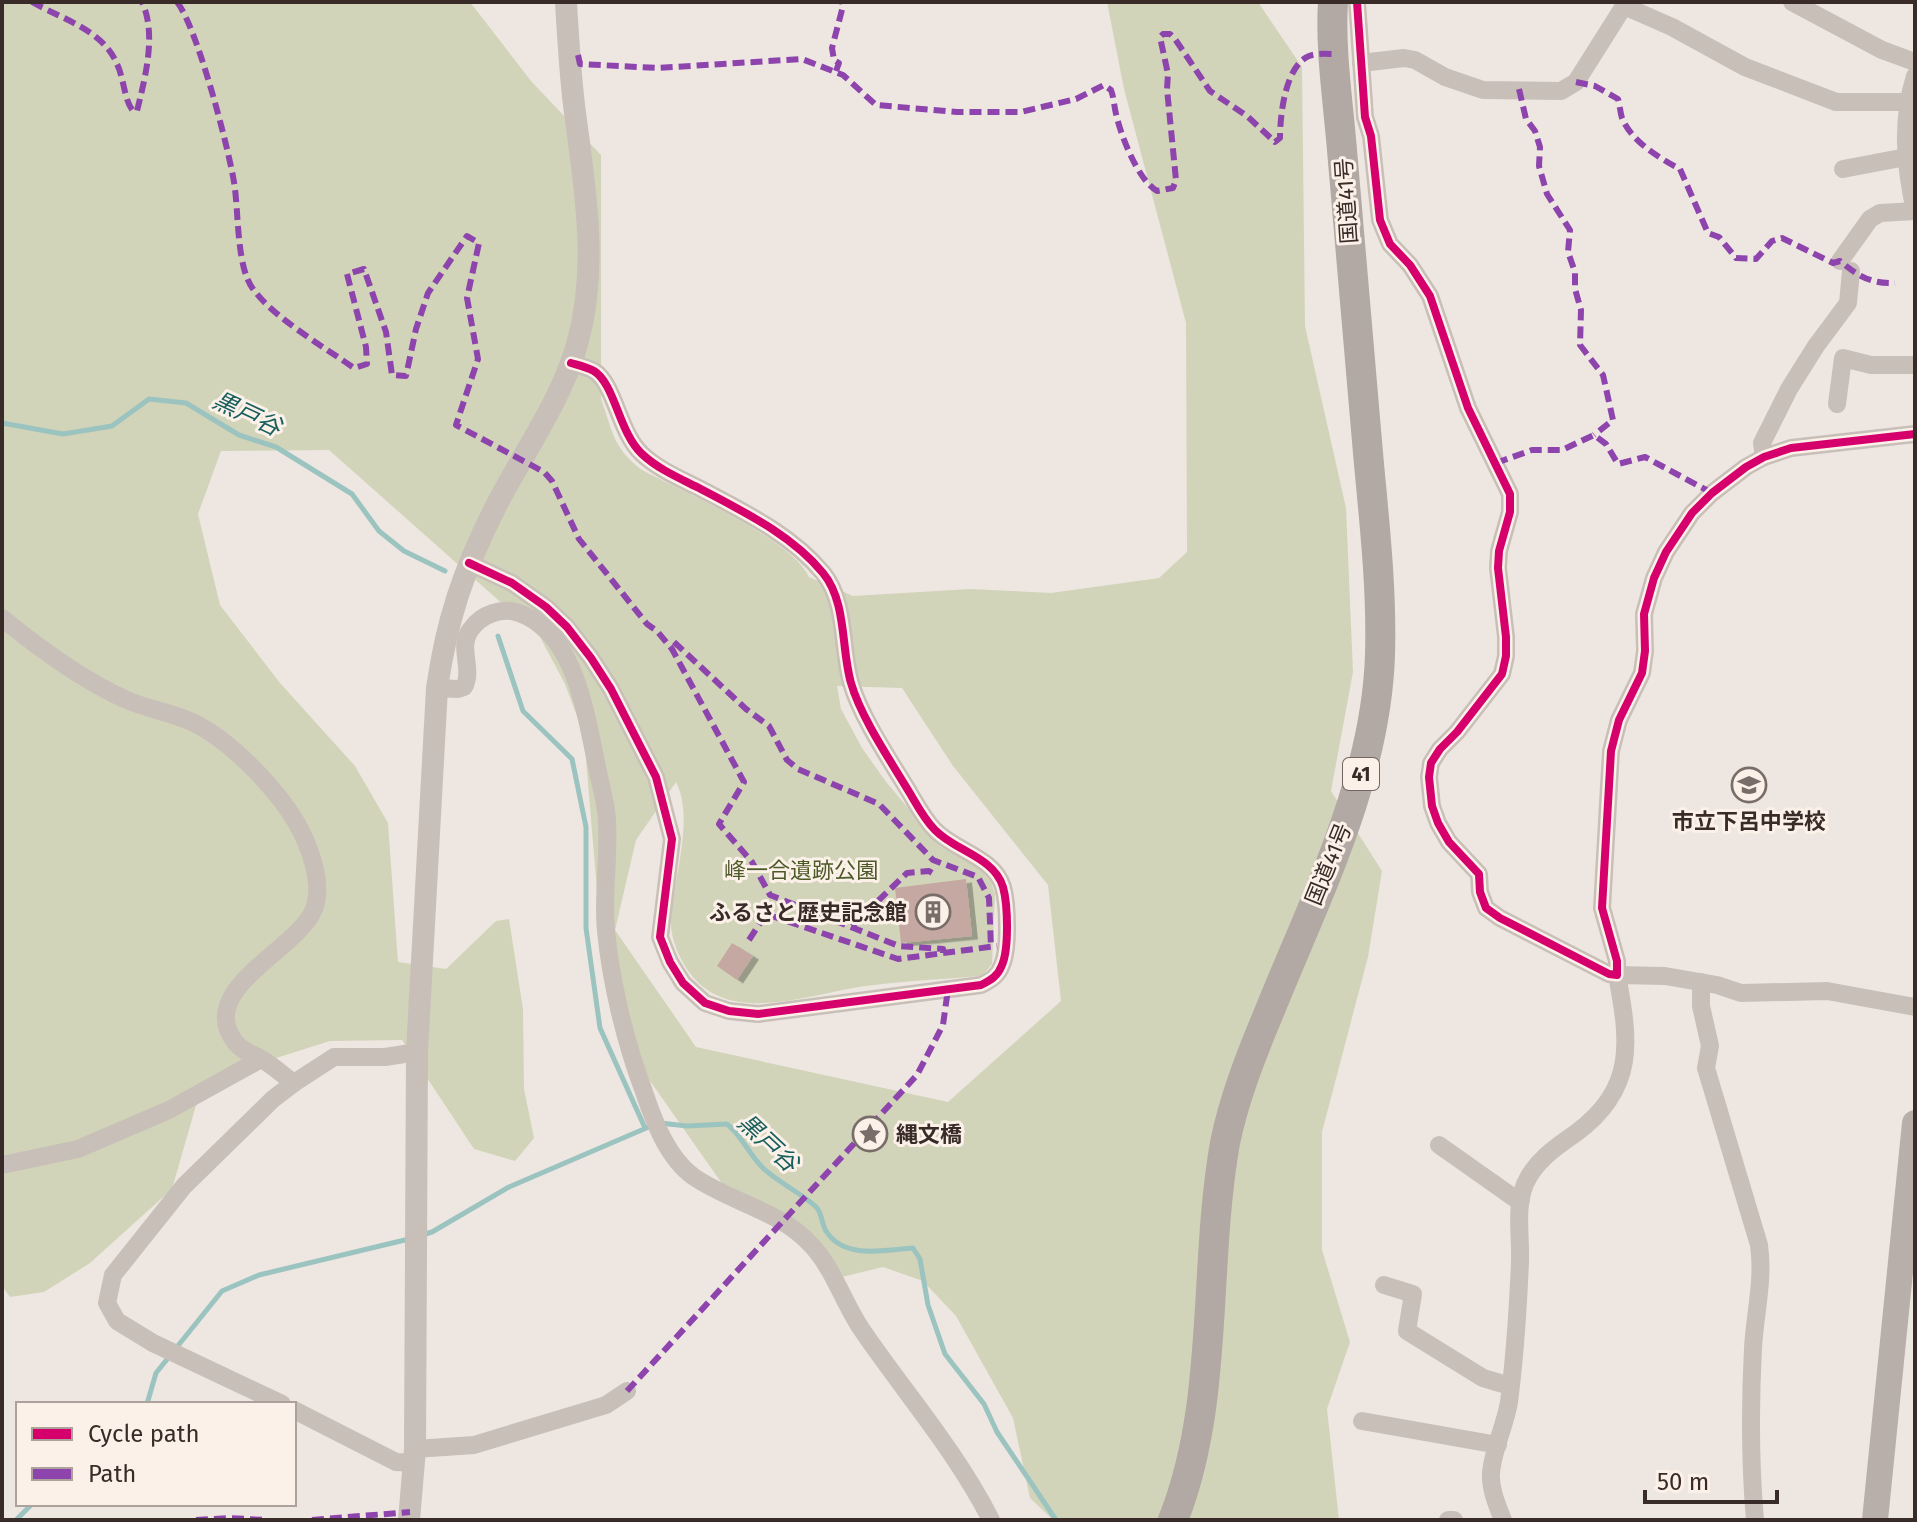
<svg xmlns="http://www.w3.org/2000/svg" width="1917" height="1522" font-family="'Fira Sans','Noto Sans JP',sans-serif">
<defs>
<filter id="shadow"><feDropShadow dx="6" dy="3.5" stdDeviation="0" flood-color="#0004"/></filter>
</defs>
<rect width="100%" height="100%" fill="#eee7e1"/>
<path fill="#d1d4b9" fill-rule="evenodd" d="M2 2H470L531 81 601 155V399C613 431 612 447 642 470 682 491 791 538 809 577L853 596 970 589 1051 593 1159 578 1187 552 1186 323 1124 89 1107 2H1258L1302 67 1305 326 1346 508 1353 672 1331 791 1382 871 1368 957 1322 1132V1250L1350 1342 1327 1409 1339 1520H1053L1030 1498 1013 1418 956 1316 923 1281 883 1267 830 1280 806 1247 723 1185 648 1078 611 1003 598 903 584 735 565 684 540 637 329 450 221 451 198 514 220 605 280 683 355 766 388 823 398 962 446 969 496 921 509 919 523 1009 524 1089 534 1138 515 1161 474 1149 402 1040 330 1041 203 1081 172 1189 90 1263 44 1292 10 1297 2 1286ZM837 686 902 688 953 766 1048 885 1061 1001 948 1102 696 1047 615 930 636 840 676 782C695 819 673 879 671 920 670 937 679 958 689 972 729 1028 811 993 866 986 904 981 943 979 982 976L992 964 995 894 991 882 978 867 941 847 887 783 862 748 841 709Z"/>
<g fill="none" stroke-linecap="round" stroke-linejoin="round">
<g stroke="#9bc3bf" stroke-width="5">
<polyline points="2,423 63,434 112,426 149,399 186,403 239,435 276,447 352,494 379,531 404,551 445,571"/>
<polyline points="498,636 523,711 572,759 586,827 586,928 600,1028 645,1128"/>
<path d="M660 1123 687 1126 727 1124C742 1136 749 1154 762 1167 777 1182 806 1196 817 1208 822 1214 822 1225 826 1231 844 1260 885 1250 913 1248L920 1259 928 1305 945 1354 984 1404 997 1432 1056 1520"/>
<polyline points="422,1235 432,1232 509,1187 651,1126"/>
<polyline points="147,1404 156,1373 222,1291 259,1275 409,1239"/>
<polyline points="16,1520 32,1504"/>
</g>
</g>
<g fill="#c4a8a1" filter="url(#shadow)">
<polygon points="966,879 972,936 901,943 895,888"/>
<polygon points="732,943 753,956 737,980 717,966"/>
</g>
<g fill="none" stroke-linecap="round" stroke-linejoin="round">
<g stroke="#c8bfb9" stroke-width="18">
<polyline points="1357,2 1365,117 1371,136 1380,220 1390,244 1410,265 1430,296 1468,408 1510,494 1510,512 1499,551 1498,568 1506,637 1506,656 1502,674 1457,732 1440,749 1431,763 1429,777 1432,806 1438,823 1449,842 1479,874 1480,892 1486,908 1500,918 1609,974 1617,975 1617,961 1602,908 1611,751 1619,720 1642,673 1645,651 1644,614 1654,578 1666,552 1692,513 1712,493 1746,467 1764,457 1791,448 1915,434"/>
<polyline points="1792,2 1882,50 1915,62"/>
<polyline points="1361,63 1404,58 1415,60 1445,77 1483,90 1561,91 1576,82 1624,6 1672,27 1745,67 1836,102 1907,102"/>
<path d="M1915 76C1901 121 1905 166 1915 211"/>
<polyline points="1843,169 1906,157"/>
<polyline points="1840,261 1870,219 1880,213 1915,211"/>
<polyline points="1837,404 1843,358 1871,365 1915,365"/>
<polyline points="1764,457 1762,443 1789,389 1816,346 1848,303 1851,271"/>
<path d="M469 563 512 583 546 607 567 627 591 658 611 689 656 777 672 839 660 937 670 962 683 983 705 1003 729 1011 758 1014 981 985C991 980 998 976 1002 965 1009 949 1008 905 1003 887 994 857 955 851 935 830 925 820 918 807 911 795 892 763 861 718 851 683 841 649 847 602 823 573 791 534 742 511 699 488 679 478 658 469 642 454 619 433 615 384 594 371 587 367 578 365 571 363"/>
<path d="M2 618C40 649 83 681 129 701 149 709 172 713 192 722 229 739 276 788 296 822 309 844 324 884 314 909 298 950 195 989 235 1042 242 1051 250 1053 260 1058 272 1065 283 1075 294 1083"/>
<path d="M437 688 458 689 464 687C474 669 457 647 471 629 482 614 502 607 519 613 573 631 585 709 595 757 598 774 603 792 606 810 611 849 602 891 606 931 611 982 625 1041 643 1089 653 1119 667 1158 694 1177 732 1203 782 1211 813 1247 834 1270 844 1304 862 1330 905 1393 956 1451 991 1520"/>
<path d="M1701 982V1006L1710 1046 1706 1068 1759 1245C1764 1280 1755 1313 1753 1348 1750 1405 1750 1463 1755 1520"/>
<polyline points="1439,1145 1517,1200 1521,1200"/>
<polyline points="2,1165 78,1149 169,1110 261,1059"/>
<polyline points="1384,1285 1413,1294 1407,1331 1483,1378 1510,1386"/>
<polyline points="282,1404 153,1343 117,1321 107,1303 113,1275 184,1186 273,1099 294,1083 334,1057 385,1057 417,1052"/>
<polyline points="294,1410 396,1462 414,1463"/>
<polyline points="1362,1421 1498,1445"/>
<polyline points="415,1449 474,1445 606,1405 627,1391"/>
<polyline points="1448,1520 1454,1520"/>
<path d="M1503 1520C1497 1505 1490 1489 1491 1473 1493 1449 1505 1426 1509 1402 1515 1356 1518 1308 1520 1262 1521 1236 1515 1209 1525 1184 1535 1161 1556 1147 1576 1133 1637 1088 1629 1040 1617 975L1665 976 1717 985 1741 993 1827 991 1915 1007"/>
</g>
<path stroke="#c8bfb9" stroke-width="22" d="M409 1520 415 1449 417 1052 437 688C447 619 463 572 494 510 522 454 562 401 578 341 599 263 584 183 574 105 570 71 568 37 566 2"/>
<polyline stroke="#b8afaa" stroke-width="26" points="1875,1520 1915,1123"/>
<path stroke="#b2a9a4" stroke-width="30" d="M1173 1520C1220 1402 1203 1267 1225 1143 1234 1098 1252 1053 1270 1010 1316 896 1376 780 1380 655 1382 587 1374 520 1368 453 1359 352 1350 251 1342 150 1338 101 1330 50 1333 2"/>
<g stroke="#8e44ad" stroke-width="6" stroke-dasharray="12 6" stroke-linecap="butt">
<path d="M32 2C62 19 103 30 117 64 124 78 124 100 133 111H137C145 78 157 34 142 2"/>
<path d="M177 2C197 27 228 146 234 182 239 212 236 266 253 289 274 318 324 347 354 368L367 364 366 347 347 274 364 269 386 332 392 375 406 376 416 329 428 293 467 236 479 243 467 298 478 359 456 425 544 472 552 481 579 539 647 624 657 631 672 649 744 782 719 824 752 862 770 895 899 946 943 949V953"/>
<path d="M578 55 580 64 658 68 802 59 843 75 876 105 957 112H1021L1076 99 1104 85 1111 90C1114 98 1114 106 1116 114 1121 136 1138 180 1157 191L1173 188 1176 180 1167 89 1168 74 1160 37 1163 34H1170L1175 39 1210 91 1247 116 1275 142 1280 138C1280 116 1285 66 1309 56 1316 53 1327 54 1335 54"/>
<polyline points="836,71 839,63 834,60 832,48 843,6 842,2"/>
<path d="M1576 82 1595 86 1618 99C1620 105 1620 112 1622 118 1631 141 1659 158 1680 169L1708 233 1719 237 1736 258 1756 259 1772 241 1782 238 1833 263 1840 261C1858 276 1871 284 1895 283"/>
<polyline points="1519,89 1526,119 1535,131 1540,147 1539,166 1547,194 1570,230 1568,252 1575,272 1575,289 1581,310 1580,345 1603,375 1613,420 1594,435"/>
<polyline points="1496,463 1532,450 1562,450 1594,435 1606,444 1618,464 1645,457 1712,493"/>
<polyline points="674,642 746,709 769,726 787,760 798,769 879,804 933,860 978,877 989,898 991,947"/>
<polyline points="852,926 907,873 929,871 934,874"/>
<polyline points="749,940 766,914 898,959 997,946"/>
<polyline points="627,1391 917,1075 943,1025 948,989"/>
<polyline points="196,1520 228,1518 265,1520"/>
<polyline points="312,1520 410,1512"/>
</g>
<g stroke="#fbf1e8" stroke-width="13">
<g id="cycleway">
<polyline points="1357,2 1365,117 1371,136 1380,220 1390,244 1410,265 1430,296 1468,408 1510,494 1510,512 1499,551 1498,568 1506,637 1506,656 1502,674 1457,732 1440,749 1431,763 1429,777 1432,806 1438,823 1449,842 1479,874 1480,892 1486,908 1500,918 1609,974 1617,975 1617,961 1602,908 1611,751 1619,720 1642,673 1645,651 1644,614 1654,578 1666,552 1692,513 1712,493 1746,467 1764,457 1791,448 1915,434"/>
<path d="M469 563 512 583 546 607 567 627 591 658 611 689 656 777 672 839 660 937 670 962 683 983 705 1003 729 1011 758 1014 981 985C991 980 998 976 1002 965 1009 949 1008 905 1003 887 994 857 955 851 935 830 925 820 918 807 911 795 892 763 861 718 851 683 841 649 847 602 823 573 791 534 742 511 699 488 679 478 658 469 642 454 619 433 615 384 594 371 587 367 578 365 571 363"/>
</g>
</g>
<use href="#cycleway" stroke="#d6006c" stroke-width="8"/>
</g>
<defs>
<g id="school-ring" transform="scale(1.8)"><circle r="9.5" fill="#fbf1e8" stroke="#786d68" stroke-width="1.5"/><path d="M0-5L7-2L0 1L-7-2ZM-4 1L0 2.5L4 1V4Q0 6-4 4Z" fill="#786d68"/></g>
<g id="building-ring" transform="scale(1.8)"><circle r="9.5" fill="#fbf1e8" stroke="#786d68" stroke-width="1.5"/><path d="M-4-6H4V6H1V3H-1V6H-4ZM-2.5-4.3h1.7v1.8h-1.7ZM.8-4.3h1.7v1.8H.8ZM-2.5-1h1.7V.8h-1.7ZM.8-1h1.7V.8H.8Z" fill="#786d68"/></g>
<g id="sight-ring" transform="scale(1.8)"><circle r="9.5" fill="#fbf1e8" stroke="#786d68" stroke-width="1.5"/><path d="M0-6L1.8-2.2L6-1.7L2.9 1.2L3.7 5.4L0 3.3L-3.7 5.4L-2.9 1.2L-6-1.7L-1.8-2.2Z" fill="#786d68"/></g>
</defs>
<g fill-rule="evenodd">
<use href="#school-ring" x="1749" y="785"/>
<use href="#building-ring" x="933" y="912"/>
<use href="#sight-ring" x="870" y="1134"/>
</g>
<g text-anchor="middle" stroke-width="6" stroke-linejoin="round" paint-order="stroke">
<rect fill="#fbf1e8" stroke="#736661" stroke-width="2" x="1343" y="758" width="36" height="32" rx="6"/>
<g font-size="20" font-weight="bold" fill="#392b27">
<text x="1361" y="781">41</text>
</g>
<g font-size="22" fill="#392b27" stroke="#fbf1e8">
<text transform="translate(1346 201) rotate(-94)" y="8">国道41号</text>
<text transform="translate(1328 864) rotate(-68)" y="8">国道41号</text>
</g>
<g font-size="22" font-weight="bold" fill="#392b27" stroke="#fbf1e8">
<text x="1749" y="829">市立下呂中学校</text>
<text x="907" y="920" text-anchor="end">ふるさと歴史記念館</text>
<text x="896" y="1142" text-anchor="start">縄文橋</text>
</g>
<g font-size="22" fill="#4c5a28" stroke="#fbf1e8">
<text x="801" y="878">峰一合遺跡公園</text>
</g>
<g font-size="24" font-style="italic" fill="#185f5d" stroke="#fbf1e8">
<text transform="translate(247 414) rotate(25)" y="8">黒戸谷</text>
<text transform="translate(768 1143) rotate(43)" y="8">黒戸谷</text>
</g>
</g>
<rect width="1917" height="1522" fill="none" stroke="#392b27" stroke-width="8"/>
<rect x="16" y="1402" width="280" height="104" fill="#fbf1e8" stroke="#ada29b" stroke-width="2"/>
<rect x="32" y="1428" width="40" height="12" fill="#d6006c" stroke="#ada29b" stroke-width="2"/>
<text x="88" y="1442" font-size="24" fill="#392b27">Cycle path</text>
<rect x="32" y="1468" width="40" height="12" fill="#8e44ad" stroke="#ada29b" stroke-width="2"/>
<text x="88" y="1482" font-size="24" fill="#392b27">Path</text>
<path d="M1645 1490v12h132v-12" fill="none" stroke="#392b27" stroke-width="4"/>
<text x="1657" y="1490" font-size="24" fill="#392b27" stroke="#fbf1e8" stroke-width="6" paint-order="stroke">50 m</text>
</svg>
